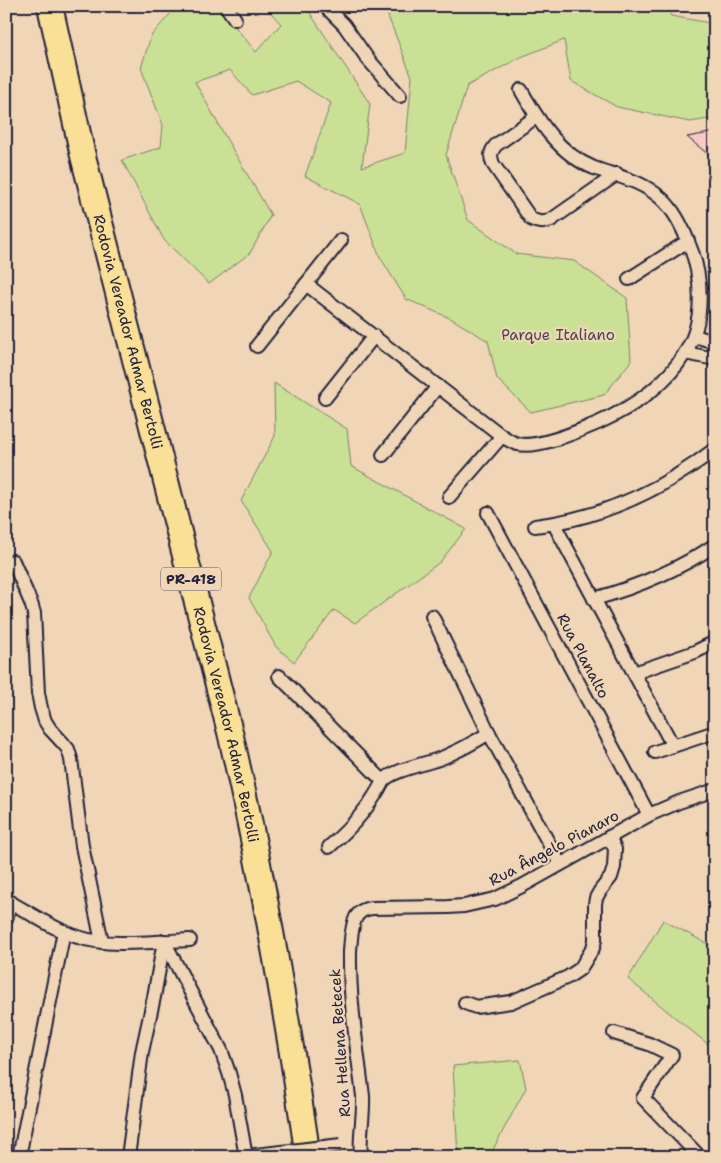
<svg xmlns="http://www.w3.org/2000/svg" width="721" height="1163" font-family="'Shantell Sans',sans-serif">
<rect width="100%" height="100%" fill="#f0d5b7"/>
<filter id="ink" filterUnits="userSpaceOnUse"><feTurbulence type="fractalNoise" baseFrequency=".02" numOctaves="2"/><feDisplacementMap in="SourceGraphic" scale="10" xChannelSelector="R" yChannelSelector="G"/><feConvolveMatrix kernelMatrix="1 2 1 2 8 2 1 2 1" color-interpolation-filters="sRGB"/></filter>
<g filter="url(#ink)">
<g fill="#cae095" stroke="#768168">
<polygon points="177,6 218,6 256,52 281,24 265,6 303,6 308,10 370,104 362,167 405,153 412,77 384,6 668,6 671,16 715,24 715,118 690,122 617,107 571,81 564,40 521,57 467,86 446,155 468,220 516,254 574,261 627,298 631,361 604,395 531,412 497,379 488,341 452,319 406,299 380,257 360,204 305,176 331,103 296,81 252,95 230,70 195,82 226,138 271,215 250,253 209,284 164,240 122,160 161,147 163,125 141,68 151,36"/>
<polygon points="274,383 347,429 351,466 466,529 440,562 355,623 334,610 294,662 276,647 249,598 273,551 241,501 275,436"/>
<polygon points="663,920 715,948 715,1050 628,979"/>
<polygon points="520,1060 526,1088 490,1155 491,1157 458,1157 453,1066"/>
</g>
<polygon fill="#fac9c5" stroke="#22223b" points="715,132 715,160 687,137"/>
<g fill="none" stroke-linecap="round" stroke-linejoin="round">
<g stroke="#22223b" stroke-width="16">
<g id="street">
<polyline points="226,6 235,19"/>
<polyline points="325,6 344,25 367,58 400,96"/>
<path d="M536 117 496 145C490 152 490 156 493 164L531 219C539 223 544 223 551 220L617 174"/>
<polyline points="629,279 688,241"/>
<path d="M306 284 502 436C507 439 512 443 518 444 538 449 579 431 598 423 631 408 666 385 685 353 705 322 703 277 689 244 683 228 675 211 662 199 641 180 619 177 594 168 559 154 539 122 521 90"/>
<polyline points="694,336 715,342"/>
<polyline points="257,346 341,240"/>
<polyline points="685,353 715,359"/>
<polyline points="325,398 374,336"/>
<polyline points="383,455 438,386"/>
<polyline points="449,497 502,436"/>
<polyline points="488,513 649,815"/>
<polyline points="554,524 673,746"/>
<path d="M535 526C602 518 662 490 715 449"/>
<polyline points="13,561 31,603 34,613 38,693 41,708 45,721 50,729 63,743 68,749 71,759 82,846 102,942"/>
<path d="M594 599C637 587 678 570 715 545"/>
<polyline points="432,616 489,733 560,864"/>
<polyline points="634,673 695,652 715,642"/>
<path d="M279 676 383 781C394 769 428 764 444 757 460 750 475 742 489 733"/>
<polyline points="655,752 715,732"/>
<path d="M329 847C351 828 370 807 383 781"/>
<path d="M6 900C29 912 54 930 78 937 111 948 156 941 190 940"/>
<polyline points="6,919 11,902"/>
<polyline points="164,941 221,1050 229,1073 235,1095 246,1157"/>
<polyline points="465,1003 476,1007 511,1002 568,977 580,969 593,948 595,940 595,904 596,898 600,891 611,877 614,867 615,849 609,837"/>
<polyline points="614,1033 649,1044 672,1055 643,1098 700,1157"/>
<polyline points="246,1156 290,1151"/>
<polyline points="19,1157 64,931"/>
<polyline points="128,1157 142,1052 154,997 164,941"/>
<path d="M361 1157C359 1136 364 1116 363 1096 357 1048 349 999 350 951 351 940 351 927 356 917 360 911 364 909 372 908L448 907 464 906 495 899 522 886 649 815 679 802 715 790"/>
</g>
</g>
<g stroke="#22223b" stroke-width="28">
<g id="highway">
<path id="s1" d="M50 6 83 156 230 732C262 872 287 1014 308 1157"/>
</g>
</g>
<use href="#street" stroke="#f0d5b7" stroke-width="12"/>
<use href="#highway" stroke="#fadf96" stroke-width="24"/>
<g stroke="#22223b" stroke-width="16" stroke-linecap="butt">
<polyline id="street-bridge" points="290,1151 341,1145"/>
</g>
<use href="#street-bridge" stroke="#f0d5b7" stroke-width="12"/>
</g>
</g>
<g text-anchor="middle" stroke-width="4.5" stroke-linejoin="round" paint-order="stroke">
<rect fill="#f0d5b7" stroke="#605860" stroke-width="1" x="161" y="567.5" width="60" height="23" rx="4"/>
<g font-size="14" font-weight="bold" fill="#22223b">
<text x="191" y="584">PR-418</text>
</g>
<g font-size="15" fill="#22223b" stroke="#f0d5b7">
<text dy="5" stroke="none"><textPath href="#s1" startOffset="335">Rodovia Vereador Admar Bertolli</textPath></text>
<text transform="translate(583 656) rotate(62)" y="5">Rua Planalto</text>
<text dy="5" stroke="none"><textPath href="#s1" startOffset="740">Rodovia Vereador Admar Bertolli</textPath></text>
<text transform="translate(554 848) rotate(-28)" y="5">Rua Ângelo Pianaro</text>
<text transform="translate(340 1043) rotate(-94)" y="5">Rua Hellena Betecek</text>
</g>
<g font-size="15" fill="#44484d" stroke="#f0d5b7">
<text x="558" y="340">Parque Italiano</text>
</g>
</g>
<rect width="721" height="1163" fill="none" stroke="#f0d5b7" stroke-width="25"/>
<rect x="12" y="12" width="696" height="1138" fill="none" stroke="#22223b" stroke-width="2" filter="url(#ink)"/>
</svg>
